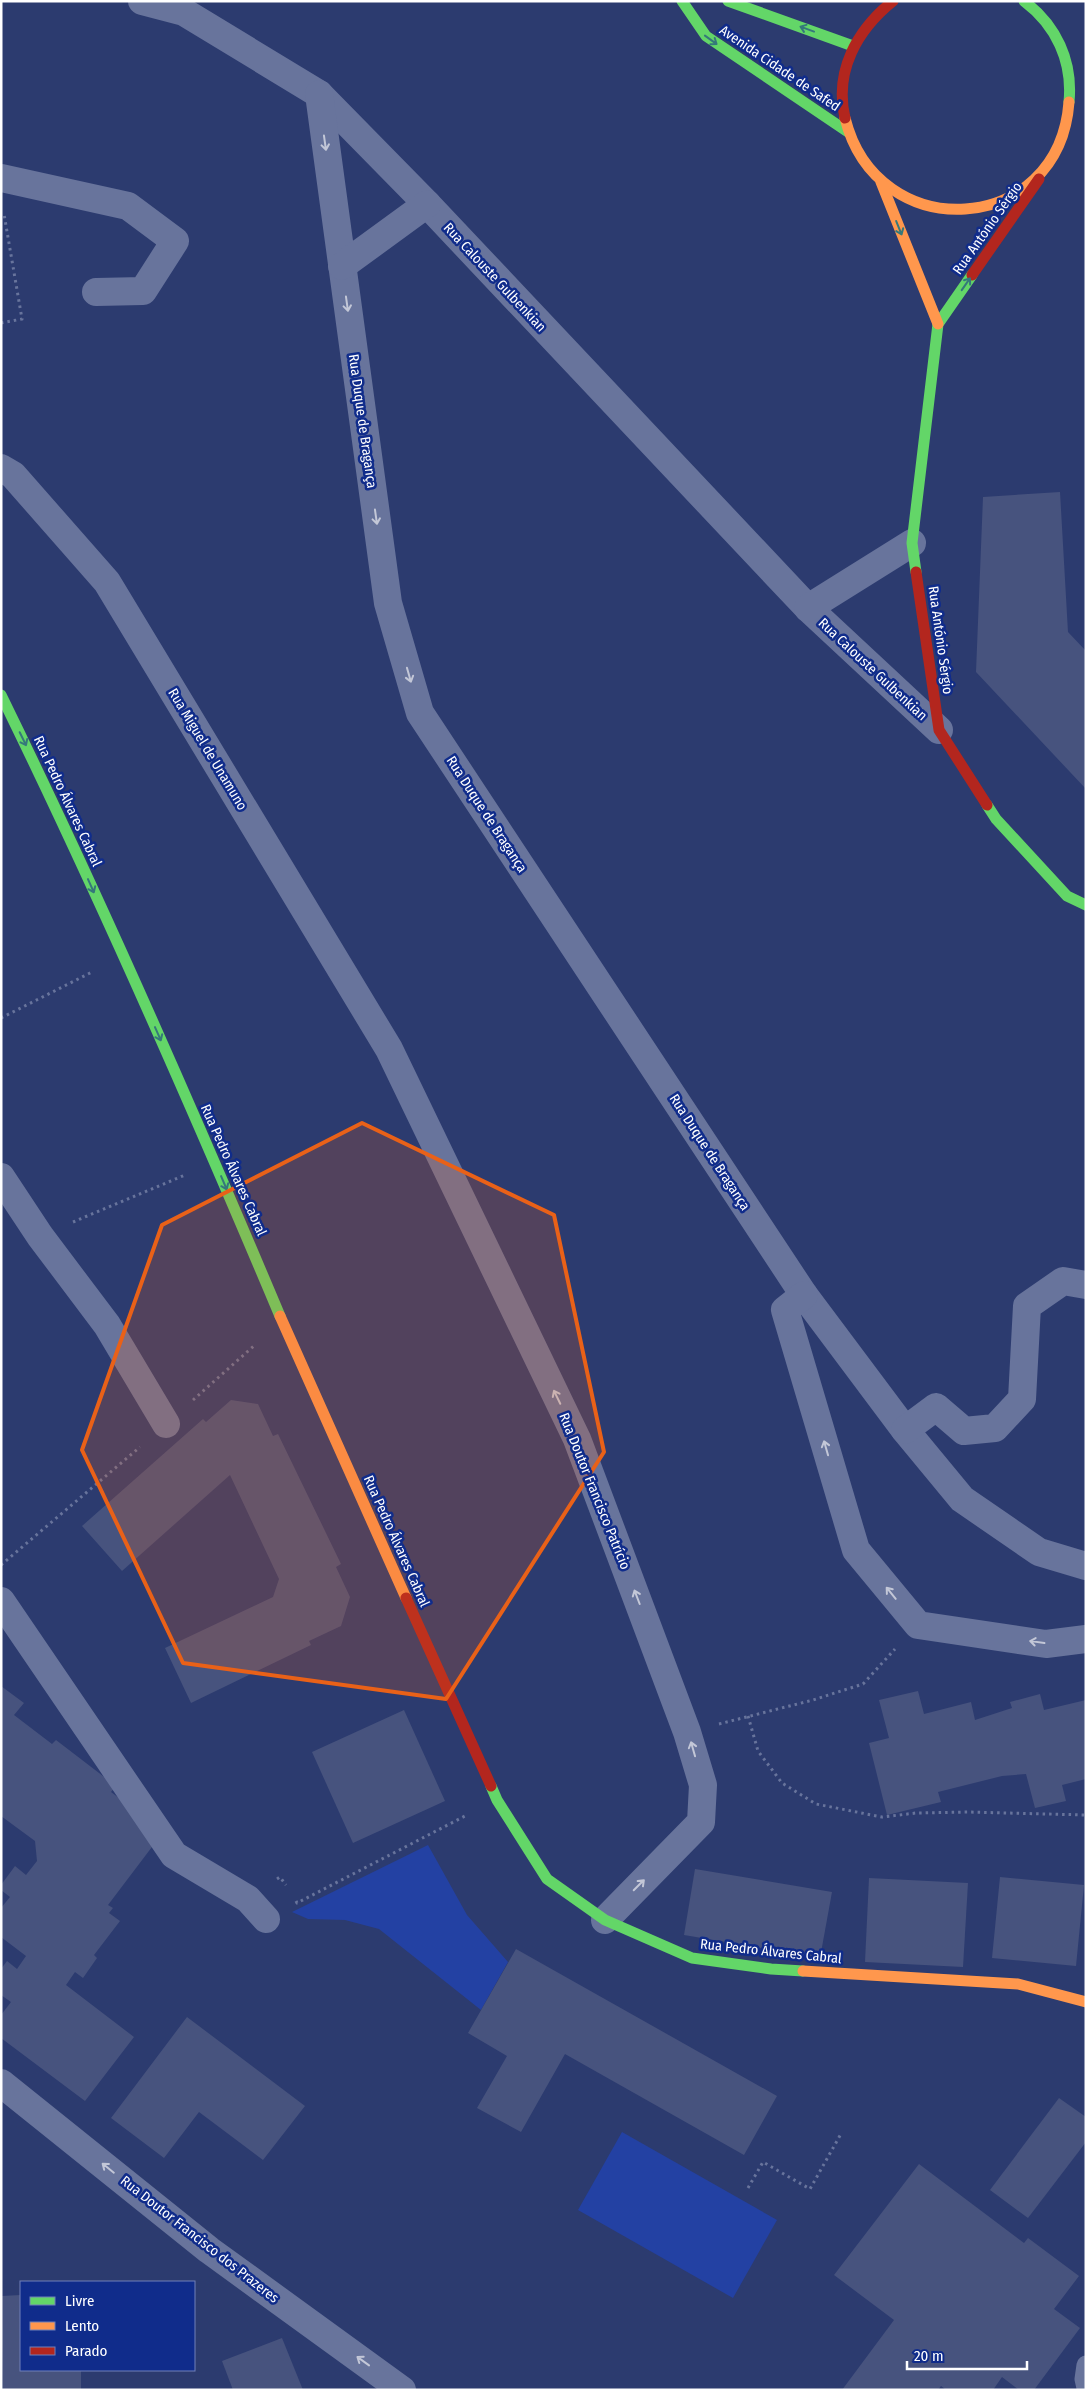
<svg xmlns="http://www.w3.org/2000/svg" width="1087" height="2391" font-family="'Fira Sans Condensed',sans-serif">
<rect width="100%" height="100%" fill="#2c3b6f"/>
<g fill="#2341a3">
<polygon points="428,1845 467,1915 508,1962 481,2010 379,1929 345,1920 308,1919 292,1912"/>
<polygon points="622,2132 777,2220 733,2298 578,2210"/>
</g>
<g fill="#47537e">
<polygon points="1060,492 1068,632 1086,651 1086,789 976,672 983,497"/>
<polygon points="231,1400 258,1404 273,1436 278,1434 341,1564 336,1567 350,1597 341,1626 309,1641 311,1645 191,1703 165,1648 273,1597 279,1579 230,1475 122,1571 82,1526 203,1419 206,1422"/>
<polygon points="1,1686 24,1703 14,1715 52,1744 56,1740 116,1786 111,1792 139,1813 158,1839 108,1905 113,1908 109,1913 120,1921 94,1955 97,1958 83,1978 75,1972 66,1985 134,2037 85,2101 1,2038 1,2015 11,2002 1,1995 1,1969 7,1961 17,1969 26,1956 1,1937 1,1908 10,1897 1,1890 1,1885 15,1866 26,1875 37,1861 35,1841 1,1816"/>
<polygon points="918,1691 924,1714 971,1702 975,1720 1012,1708 1010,1702 1040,1694 1044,1710 1086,1700 1086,1779 1062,1785 1066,1801 1035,1808 1026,1774 1002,1776 938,1792 941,1802 887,1815 869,1743 889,1738 879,1700"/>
<polygon points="404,1710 445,1801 353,1843 312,1752"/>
<polygon points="695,1869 832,1892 820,1958 684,1935"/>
<polygon points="1000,1877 1084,1885 1076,1966 992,1958"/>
<polygon points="869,1878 968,1883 963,1967 865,1962"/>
<polygon points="516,1949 777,2096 744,2155 565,2054 521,2132 477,2108 507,2056 468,2033"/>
<polygon points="187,2017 305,2106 263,2160 199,2112 164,2158 111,2118"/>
<polygon points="1059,2098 1086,2117 1086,2142 1028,2218 990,2190"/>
<polygon points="919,2164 1024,2243 1028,2238 1079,2276 1054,2309 1080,2328 1034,2390 1019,2390 1002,2377 993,2390 946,2390 941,2386 938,2390 842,2390 894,2320 834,2275"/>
<polygon points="21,2295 21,2370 81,2370 81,2390 3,2390 1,2296"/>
<polygon points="282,2338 303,2390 233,2390 222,2361"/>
</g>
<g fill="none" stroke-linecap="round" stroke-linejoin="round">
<g stroke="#68749c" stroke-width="3" stroke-dasharray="2.5 4" stroke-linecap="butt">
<polyline points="1,323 22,319 4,214"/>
<polyline points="1,1018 92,972"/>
<polyline points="73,1222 185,1175"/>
<polyline points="193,1400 256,1344"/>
<polyline points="1,1565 140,1447"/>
<polyline points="748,1716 758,1751 782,1783 816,1804 882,1817 916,1813 968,1812 1086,1815"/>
<polyline points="719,1724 813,1700 863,1684 895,1649"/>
<polyline points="277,1879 280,1877 286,1885"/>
<polyline points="296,1901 297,1903 465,1816"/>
<polyline points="748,2188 763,2162 810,2189 842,2132"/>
</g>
<polyline stroke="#68749c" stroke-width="19" points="1086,2365 1084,2379 1086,2388"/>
<g stroke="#68749c" stroke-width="28">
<polyline points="142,1 184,12 319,94 427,204 808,608 939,730"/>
<polyline points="319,94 388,603 420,713 804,1295 905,1430 962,1499 1039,1552 1086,1566"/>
<polyline points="1,178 128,206 175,241 143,291 96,292"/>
<polyline points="342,266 427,204"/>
<polyline points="1,468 13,475 107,582 389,1049 577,1439 687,1732 703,1785 701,1822 605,1920"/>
<polyline points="808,608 912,543"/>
<polyline points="1,1177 40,1236 107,1325 166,1424"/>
<polyline points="804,1295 785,1310 856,1550 918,1625 1046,1644 1086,1639"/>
<polyline points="905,1430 936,1407 964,1431 995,1428 1022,1399 1027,1306 1063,1281 1086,1285"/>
<polyline points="1,1601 174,1855 248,1899 266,1919"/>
<polyline points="1,2083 209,2250 402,2390"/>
</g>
<g stroke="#63d668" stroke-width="11">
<polyline points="682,1 706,36 848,132"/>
<polyline points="728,1 853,46"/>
<path d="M1024 1C1056 25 1073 61 1069 102"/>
<polyline points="916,572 912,543 938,324 972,275"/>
<path d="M1 695C101 899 192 1107 280 1316"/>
<polyline points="987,805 996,819 1067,896 1086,905"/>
<polyline points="491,1786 497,1800 547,1879 605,1920 692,1958 771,1969 803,1971"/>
</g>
<g stroke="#ff974d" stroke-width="11">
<path d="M845 118C877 247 1059 237 1069 102"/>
<polyline points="881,182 938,324"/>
<polyline points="280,1316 406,1598"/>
<polyline points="803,1971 1018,1984 1086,2002"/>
</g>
<g stroke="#b3261e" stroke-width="11">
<path d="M845 118C834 71 857 30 893 1"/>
<polyline points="972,275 1039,179"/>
<polyline points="916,572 939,730 987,805"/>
<polyline points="406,1598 491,1786"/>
</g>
</g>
<defs><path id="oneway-shaft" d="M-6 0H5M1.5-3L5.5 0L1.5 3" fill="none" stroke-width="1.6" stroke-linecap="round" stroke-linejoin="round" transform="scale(1.25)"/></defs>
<g stroke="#35787b">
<use href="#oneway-shaft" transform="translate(807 29) rotate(-160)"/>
<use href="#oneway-shaft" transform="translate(711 40) rotate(36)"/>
<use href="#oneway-shaft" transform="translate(899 228) rotate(68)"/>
<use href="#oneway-shaft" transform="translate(966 284) rotate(-55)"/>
<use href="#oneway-shaft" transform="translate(23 739) rotate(64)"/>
<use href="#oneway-shaft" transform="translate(91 886) rotate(66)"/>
<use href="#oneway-shaft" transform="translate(158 1034) rotate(66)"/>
<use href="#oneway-shaft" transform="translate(224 1183) rotate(67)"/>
</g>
<g stroke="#c3c7d7">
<use href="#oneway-shaft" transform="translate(325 143) rotate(82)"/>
<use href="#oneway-shaft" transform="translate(347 304) rotate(82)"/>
<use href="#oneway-shaft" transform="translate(376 517) rotate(82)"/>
<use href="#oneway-shaft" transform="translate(409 675) rotate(74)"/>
<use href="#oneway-shaft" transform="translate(557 1397) rotate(-116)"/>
<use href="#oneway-shaft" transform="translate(826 1448) rotate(-106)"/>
<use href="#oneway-shaft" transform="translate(891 1593) rotate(-129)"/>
<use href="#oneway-shaft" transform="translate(637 1597) rotate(-111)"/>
<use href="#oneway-shaft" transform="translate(1037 1642) rotate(-172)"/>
<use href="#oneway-shaft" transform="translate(693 1749) rotate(-106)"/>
<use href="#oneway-shaft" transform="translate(639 1885) rotate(-45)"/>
<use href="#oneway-shaft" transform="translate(108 2168) rotate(-141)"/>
<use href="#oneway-shaft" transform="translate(363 2361) rotate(-144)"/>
</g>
<path fill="#e96118" fill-opacity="0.2" stroke="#e96118" stroke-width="4" stroke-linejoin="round" d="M362 1123 554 1215 604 1452 446 1699 183 1663 82 1450 162 1225Z"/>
<g text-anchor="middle" stroke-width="5" stroke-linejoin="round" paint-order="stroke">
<g font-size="14" fill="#fff" stroke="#102c8b">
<text transform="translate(780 68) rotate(34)" y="5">Avenida Cidade de Safed</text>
<text transform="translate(987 228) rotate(-55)" y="5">Rua António Sérgio</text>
<text transform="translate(495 277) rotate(47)" y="5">Rua Calouste Gulbenkian</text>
<text transform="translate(363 421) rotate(82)" y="5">Rua Duque de Bragança</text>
<text transform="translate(941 640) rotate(82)" y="5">Rua António Sérgio</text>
<text transform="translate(873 669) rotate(43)" y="5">Rua Calouste Gulbenkian</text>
<text transform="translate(208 749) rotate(59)" y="5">Rua Miguel de Unamuno</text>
<text transform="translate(68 801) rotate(65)" y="5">Rua Pedro Álvares Cabral</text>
<text transform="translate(487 814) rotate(57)" y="5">Rua Duque de Bragança</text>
<text transform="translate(710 1152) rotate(57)" y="5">Rua Duque de Bragança</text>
<text transform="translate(234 1170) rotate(66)" y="5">Rua Pedro Álvares Cabral</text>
<text transform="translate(595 1491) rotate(68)" y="5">Rua Doutor Francisco Patrício</text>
<text transform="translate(397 1541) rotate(66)" y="5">Rua Pedro Álvares Cabral</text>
<text transform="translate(771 1951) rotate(6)" y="5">Rua Pedro Álvares Cabral</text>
<text transform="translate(200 2239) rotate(38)" y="5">Rua Doutor Francisco dos Prazeres</text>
</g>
</g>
<rect width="1087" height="2391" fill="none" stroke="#ffffff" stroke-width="5"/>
<rect x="20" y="2281" width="175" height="90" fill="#102c8b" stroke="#7080b9"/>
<rect x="30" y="2297" width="25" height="8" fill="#63d668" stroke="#7080b9"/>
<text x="65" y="2306" font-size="15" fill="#ffffff">Livre</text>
<rect x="30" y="2322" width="25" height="8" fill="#ff974d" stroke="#7080b9"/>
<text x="65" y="2331" font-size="15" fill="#ffffff">Lento</text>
<rect x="30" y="2347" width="25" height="8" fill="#b3261e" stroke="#7080b9"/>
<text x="65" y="2356" font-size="15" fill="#ffffff">Parado</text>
<path d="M907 2361v8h120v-8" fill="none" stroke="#ffffff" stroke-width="2.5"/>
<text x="914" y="2361" font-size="15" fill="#ffffff" stroke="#102c8b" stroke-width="4" paint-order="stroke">20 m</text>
</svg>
